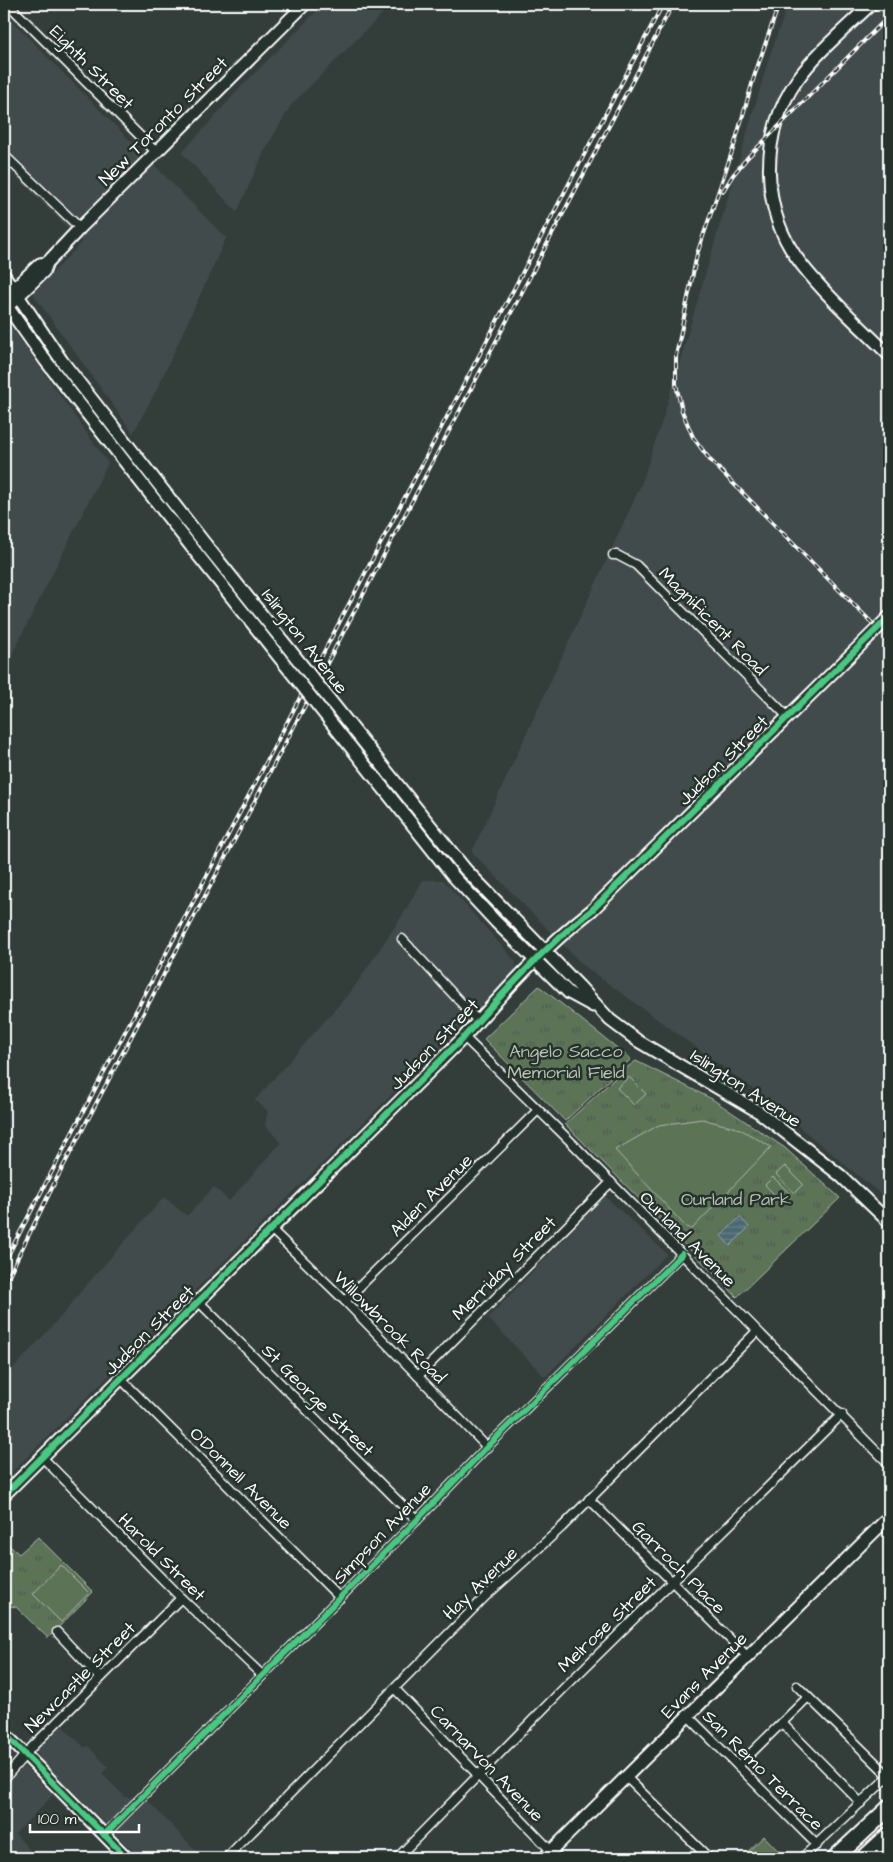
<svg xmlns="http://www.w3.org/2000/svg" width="893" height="1862" font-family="'Architects Daughter',sans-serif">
<defs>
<pattern id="grass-tufts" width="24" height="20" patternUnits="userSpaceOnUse" patternTransform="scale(1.25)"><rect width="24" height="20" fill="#5c7357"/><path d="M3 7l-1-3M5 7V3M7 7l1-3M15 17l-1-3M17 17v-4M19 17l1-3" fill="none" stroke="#525a50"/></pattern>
<pattern id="water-rules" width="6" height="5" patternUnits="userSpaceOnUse" patternTransform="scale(1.25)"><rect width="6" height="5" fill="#4c6972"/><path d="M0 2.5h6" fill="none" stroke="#678087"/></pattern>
</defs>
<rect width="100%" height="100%" fill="#333e3b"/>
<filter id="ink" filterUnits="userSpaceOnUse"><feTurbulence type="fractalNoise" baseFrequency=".02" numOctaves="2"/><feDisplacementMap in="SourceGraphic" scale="10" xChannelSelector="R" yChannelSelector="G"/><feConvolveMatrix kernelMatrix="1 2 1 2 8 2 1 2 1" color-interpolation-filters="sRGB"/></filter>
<g filter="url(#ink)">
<g fill="#434b4c">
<polygon points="324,4 392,4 291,105 264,152 237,212 182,153 243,85"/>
<polygon points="788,4 889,4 889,1201 756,1091 583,965 472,852 641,485 663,418 770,55"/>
<polygon points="4,13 226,238 158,387 133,433 33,294 82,242 4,164"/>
<polygon points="4,317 108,463 4,670"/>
<polygon points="423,880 443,880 516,962 515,972 4,1480 4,1379 65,1312 83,1289 164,1197 187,1216 214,1187 229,1201 281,1143 265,1125 268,1111 255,1100 353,989 400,919"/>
<polygon points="605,1196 667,1254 545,1377 488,1318"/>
<polygon points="62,1726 85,1748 88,1746 108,1767 102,1774 125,1797 146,1799 203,1858 140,1858 41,1760 37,1751"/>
<polygon points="24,1766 53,1795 15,1834 37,1858 4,1858 4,1787"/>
</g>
<g fill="url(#grass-tufts)" stroke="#aeb9ab">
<polygon points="539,986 631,1059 565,1121 484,1039"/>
<polygon points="636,1061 712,1099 785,1148 840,1198 737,1297 565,1124 625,1069"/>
<polygon points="38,1537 93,1592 48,1638 16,1607 10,1606 4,1613 4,1541 19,1554"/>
<polygon points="764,1836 785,1858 741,1858"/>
</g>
<g fill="#5c7357" stroke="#aeb9ab">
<polygon points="629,1077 646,1094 634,1105 617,1088"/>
<polygon points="702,1119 740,1129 771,1147 692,1229 686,1227 615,1150 659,1125"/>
<polygon points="785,1166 803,1184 794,1193 776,1174"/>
<polygon points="773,1177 791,1195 783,1203 765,1185"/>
<polygon points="61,1565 89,1593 61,1622 33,1594"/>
</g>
<polygon fill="url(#water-rules)" stroke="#94a5aa" points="740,1217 749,1227 730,1246 721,1236"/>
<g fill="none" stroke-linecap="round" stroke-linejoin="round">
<g stroke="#fff" stroke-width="11">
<g id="street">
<polyline points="8,4 156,152"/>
<polyline points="4,155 80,228"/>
<polyline points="613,555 617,555 636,565 788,717"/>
<polyline points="402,939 478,1021"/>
<polyline points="464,1037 571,1142 889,1464"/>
<polyline points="271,1229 345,1301 487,1447"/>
<polyline points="345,1301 538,1110"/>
<polyline points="199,1302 417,1520"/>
<polyline points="418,1376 611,1182"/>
<polyline points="121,1379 340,1598"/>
<polyline points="42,1457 181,1598 262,1675"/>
<polyline points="589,1499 748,1657"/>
<polyline points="57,1632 100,1678"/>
<polyline points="797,1686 889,1776"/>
<polyline points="395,1689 558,1858"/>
<polyline points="688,1716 817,1845"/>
<polyline points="782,1723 861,1803"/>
<polyline points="738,1766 808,1697"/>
<polyline points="626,1777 709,1858"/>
<polyline points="4,1779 31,1748 181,1598"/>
<polyline points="104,1835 417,1520 487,1447 682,1254"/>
<polyline points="226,1858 486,1596 562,1527 757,1331"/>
<polyline points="397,1858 565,1687 842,1414"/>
<polyline points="802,1858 889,1776"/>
</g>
</g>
<g stroke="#fff" stroke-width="15">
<g id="secondary">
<path d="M871 4C846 28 817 52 797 80 759 135 760 212 802 265 827 297 860 326 889 355"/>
<polyline points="4,275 62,361 206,545"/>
<polyline points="8,294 40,264 47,263"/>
<polyline points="4,302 45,360 194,550"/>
<polyline points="4,310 44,271 47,263 80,228 305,4"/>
<polyline points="465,869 579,986 610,1020 638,1041 759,1112 841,1176 889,1222"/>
<polyline points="454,877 496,922 569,993 593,1006"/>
<path d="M4 1495 464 1037C504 992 544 947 592 910L889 617"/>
<polyline points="4,1733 127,1858"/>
<polyline points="544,1858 889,1517"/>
</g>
</g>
<g stroke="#fff" stroke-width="19">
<g id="highway">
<polyline points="835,1858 889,1808"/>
<polyline points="864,1858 889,1835"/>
</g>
</g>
<use href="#street" stroke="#26332d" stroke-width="8"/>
<use href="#secondary" stroke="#26332d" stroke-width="11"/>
<use href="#highway" stroke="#26332d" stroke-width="15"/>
<g stroke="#fff" stroke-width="4">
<g id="rail">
<polyline points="779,4 754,77 734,146 697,254 676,356 676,384 682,411 693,437 710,460 877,628"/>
<polyline points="723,191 733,175 748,157 889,16"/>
<polyline points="4,1263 663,4"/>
<polyline points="4,1285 55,1182 673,4"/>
</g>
</g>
<use href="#rail" stroke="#26332d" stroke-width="2" stroke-dasharray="5.5" stroke-linecap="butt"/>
<g stroke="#fff" stroke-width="15" stroke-linecap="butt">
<g id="secondary-bridge">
<polyline points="206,545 465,869"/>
<polyline points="194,550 454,877"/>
</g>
</g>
<use href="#secondary-bridge" stroke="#26332d" stroke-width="11"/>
<g stroke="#26332d" stroke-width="9">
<g id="cycleway">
<path d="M4 1495 464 1037C504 992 544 947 592 910L889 617"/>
<polyline points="4,1733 127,1858"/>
<polyline points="104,1835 417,1520 487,1447 682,1254"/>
</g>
</g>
<use href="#cycleway" stroke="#46c982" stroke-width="6"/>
</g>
</g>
<g text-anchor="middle" stroke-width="5" stroke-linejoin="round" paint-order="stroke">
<g font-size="18" fill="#fff" stroke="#26332d">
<text transform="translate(92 67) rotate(45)" y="6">Eighth Street</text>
<text transform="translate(163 121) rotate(-45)" y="6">New Toronto Street</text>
<text transform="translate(713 621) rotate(45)" y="6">Magnificent Road</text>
<text transform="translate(305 641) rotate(52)" y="6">Islington Avenue</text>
<text transform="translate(723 760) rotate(-45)" y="6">Judson Street</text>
<text transform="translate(434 1044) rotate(-46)" y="6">Judson Street</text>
<text transform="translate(746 1088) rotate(33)" y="6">Islington Avenue</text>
<text transform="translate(431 1195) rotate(-45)" y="6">Alden Avenue</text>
<text transform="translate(688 1239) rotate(45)" y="6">Ourland Avenue</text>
<text transform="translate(504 1268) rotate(-45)" y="6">Merriday Street</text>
<text transform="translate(390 1327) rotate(45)" y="6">Willowbrook Road</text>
<text transform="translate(149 1330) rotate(-45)" y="6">Judson Street</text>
<text transform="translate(318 1400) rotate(45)" y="6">St George Street</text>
<text transform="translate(241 1478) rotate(45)" y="6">O'Donnell Avenue</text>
<text transform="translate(382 1533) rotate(-46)" y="6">Simpson Avenue</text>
<text transform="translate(162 1557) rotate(45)" y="6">Harold Street</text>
<text transform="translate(679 1567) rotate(45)" y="6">Garroch Place</text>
<text transform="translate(480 1583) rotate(-44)" y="6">Hay Avenue</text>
<text transform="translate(607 1624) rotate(-44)" y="6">Melrose Street</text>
<text transform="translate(704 1675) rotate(-45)" y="6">Evans Avenue</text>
<text transform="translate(80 1677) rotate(-45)" y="6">Newcastle Street</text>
<text transform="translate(487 1763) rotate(46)" y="6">Carnarvon Avenue</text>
<text transform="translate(763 1770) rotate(45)" y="6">San Remo Terrace</text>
</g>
<g font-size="18" fill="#b6c0b3" stroke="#26332d">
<text x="566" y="1057">Angelo Sacco<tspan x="566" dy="21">Memorial Field</tspan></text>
<text x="736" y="1205">Ourland Park</text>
</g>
</g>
<rect width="893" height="1862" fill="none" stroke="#26332d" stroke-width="20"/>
<rect x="10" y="10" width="873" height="1842" fill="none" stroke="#fff" stroke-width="2" filter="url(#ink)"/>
<path d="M30 1824v8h109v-8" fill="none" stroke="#ffffff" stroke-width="2.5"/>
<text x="38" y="1824" font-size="15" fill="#ffffff" stroke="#26332d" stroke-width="4" paint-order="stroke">100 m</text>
</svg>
